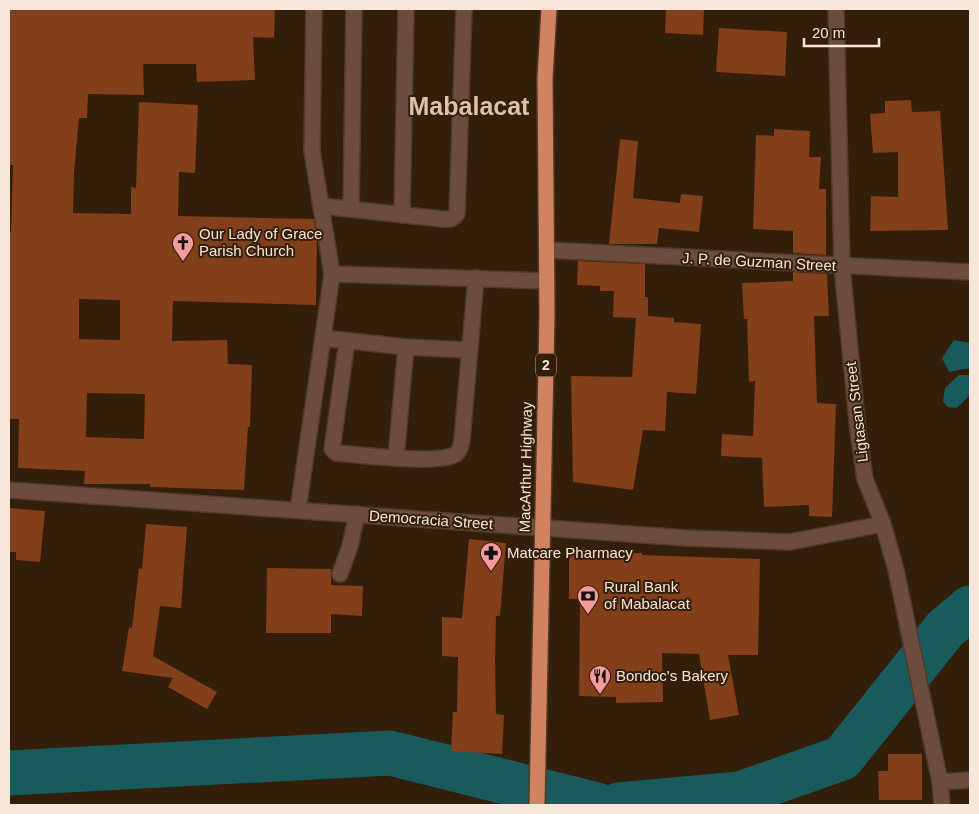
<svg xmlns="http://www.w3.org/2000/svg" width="979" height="814" font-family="Arial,sans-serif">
<rect width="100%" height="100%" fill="#331e09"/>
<g fill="#195b5d">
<polygon points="954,340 970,343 970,368 949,372 942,358"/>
<polygon points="970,375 970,395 957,408 948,407 943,401 945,388 959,375"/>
</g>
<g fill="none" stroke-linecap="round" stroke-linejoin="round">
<g stroke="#195b5d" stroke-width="45">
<polyline points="9,773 390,753 597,805"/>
<polyline points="619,805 740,794 842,758 945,629 970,608"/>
</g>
</g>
<g fill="#833e1a" fill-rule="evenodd">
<path d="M9 9H275L274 38 253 37 255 80 197 82 196 64H143L144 95 88 94 87 118H79L74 173 73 213 131 214V187L136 188 139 102 198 105 195 173 179 172 178 216 314 219 317 238 316 305 173 301 172 341 227 340 228 364 252 365 250 427H248L244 490 150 487V484H84L85 471 18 468 19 419H9V232H11L13 165H9ZM79 299 120 300V340L79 339ZM87 393 145 394 144 439 86 437Z"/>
<polygon points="666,9 704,9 703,35 665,33"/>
<polygon points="719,28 787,32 785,76 716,72"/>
<polygon points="911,100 912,112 940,111 948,230 870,231 871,196 898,197 898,152 873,153 870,114 885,113 885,101"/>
<polygon points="774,129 810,131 809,157 821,157 819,189 826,189 826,255 793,253 793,231 753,229 756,135 774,136"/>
<polygon points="620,139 638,141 633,198 680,203 681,194 703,196 699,232 659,228 657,244 609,244"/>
<polygon points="578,261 645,264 645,297 648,297 648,316 674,318 674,322 701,324 696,394 667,392 665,431 643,430 633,490 573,482 571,376 632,377 636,318 613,317 614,291 600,291 600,286 577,285"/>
<polygon points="793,272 827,274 829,316 814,316 817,403 836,404 832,517 809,516 809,505 764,507 762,458 721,456 722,434 753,436 755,381 749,382 747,319 744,319 742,283 793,281"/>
<polygon points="9,508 45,511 40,562 16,560 16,552 9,552"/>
<polygon points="146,524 187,527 181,608 160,606 153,656 217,692 207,709 168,687 173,678 122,671 129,627 132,628 139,568 142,569"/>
<polygon points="469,539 506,543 500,616 496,616 495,661 496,714 504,715 502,754 451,751 453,712 457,712 458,657 442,656 442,617 462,618"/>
<polygon points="569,548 610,549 610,553 642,553 642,555 760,559 758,655 728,655 739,715 710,720 699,654 662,653 663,702 616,703 616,697 579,696 580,599 569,599"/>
<polygon points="267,568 331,569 331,585 363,586 362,616 331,614 331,633 266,633"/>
<polygon points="888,754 922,754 922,800 879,800 878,771 888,771"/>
</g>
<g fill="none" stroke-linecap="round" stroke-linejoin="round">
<g stroke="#4e3a26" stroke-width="18">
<g id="minor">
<polyline points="836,9 842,267 858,431 865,479 883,524 896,570 940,782 942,805"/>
<polyline points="321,206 442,219 451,219 457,214 464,9"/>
<polyline points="351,209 354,9"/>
<polyline points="402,215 406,9"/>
<polyline points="547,250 970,272"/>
<polyline points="332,274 547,281"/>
<polyline points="323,338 406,347 468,350"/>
<path d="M347 341 332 449 336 453C360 455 439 465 456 454 460 451 461 445 462 440L476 278"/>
<polyline points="396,457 406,347"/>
<polyline points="9,490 686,538 790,542 883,524"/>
<polyline points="298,510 332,274 312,151 314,9"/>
<polyline points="340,574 350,546 357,514"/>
<polyline points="940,782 970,780"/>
</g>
</g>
<g stroke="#4e3a26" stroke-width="18">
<polyline id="highway" points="537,805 547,314 545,78 549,9"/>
</g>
<use href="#minor" stroke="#6c4c3f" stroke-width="15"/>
<use href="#highway" stroke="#d08261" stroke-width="15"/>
</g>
<defs>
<g id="church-pin" transform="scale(1.125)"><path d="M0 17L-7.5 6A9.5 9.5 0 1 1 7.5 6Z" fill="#f59b9b" stroke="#331e09"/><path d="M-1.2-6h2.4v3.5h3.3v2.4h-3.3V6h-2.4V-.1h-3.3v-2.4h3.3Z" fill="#111"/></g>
<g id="pharmacy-pin" transform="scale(1.125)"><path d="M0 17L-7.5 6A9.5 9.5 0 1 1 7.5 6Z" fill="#f59b9b" stroke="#331e09"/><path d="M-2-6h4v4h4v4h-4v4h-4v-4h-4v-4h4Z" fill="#111"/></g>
<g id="bank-pin" transform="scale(1.125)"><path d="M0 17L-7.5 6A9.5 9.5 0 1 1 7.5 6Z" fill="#f59b9b" stroke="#331e09"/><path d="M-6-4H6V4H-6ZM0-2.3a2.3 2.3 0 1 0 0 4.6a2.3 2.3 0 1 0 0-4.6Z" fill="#111"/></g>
<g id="restaurant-pin" transform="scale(1.125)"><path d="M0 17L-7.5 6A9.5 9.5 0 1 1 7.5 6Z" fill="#f59b9b" stroke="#331e09"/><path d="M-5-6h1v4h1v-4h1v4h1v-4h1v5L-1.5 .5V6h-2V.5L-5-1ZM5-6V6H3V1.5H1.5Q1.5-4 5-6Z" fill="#111"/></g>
</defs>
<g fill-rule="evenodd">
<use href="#church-pin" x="183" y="243"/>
<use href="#pharmacy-pin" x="491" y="553"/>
<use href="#bank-pin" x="588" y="596"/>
<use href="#restaurant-pin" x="600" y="676"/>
</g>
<g text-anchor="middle" stroke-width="4" stroke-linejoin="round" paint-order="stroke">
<rect fill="#331e09" stroke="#bcab9c" stroke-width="1" x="536" y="353.5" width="20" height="23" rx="4"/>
<g font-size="14" font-weight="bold" fill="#f7e7db">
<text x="546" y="370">2</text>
</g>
<g font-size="15" fill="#f7e7db" stroke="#331e09" text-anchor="start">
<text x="199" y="239">Our Lady of Grace<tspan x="199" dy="17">Parish Church</tspan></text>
<text x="507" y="558">Matcare Pharmacy</text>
<text x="604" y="592">Rural Bank<tspan x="604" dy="17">of Mabalacat</tspan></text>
<text x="616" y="681">Bondoc's Bakery</text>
</g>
<g font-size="15" fill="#f7e7db" stroke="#331e09">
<text transform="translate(759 262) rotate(3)" y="5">J. P. de Guzman Street</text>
<text transform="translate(857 412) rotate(-97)" y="5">Ligtasan Street</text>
<text transform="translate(526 467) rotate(-89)" y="5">MacArthur Highway</text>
<text transform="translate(431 520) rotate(4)" y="5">Democracia Street</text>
</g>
<g font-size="25" font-weight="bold" fill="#dec1a8" stroke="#331e09">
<text x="469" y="115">Mabalacat</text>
</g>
</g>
<rect width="979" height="814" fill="none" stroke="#f7e7db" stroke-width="20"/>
<path d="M804 38v8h75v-8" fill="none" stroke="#f7e7db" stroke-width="2.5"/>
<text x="812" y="38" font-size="15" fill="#f7e7db" stroke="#331e09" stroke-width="4" paint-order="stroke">20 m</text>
</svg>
